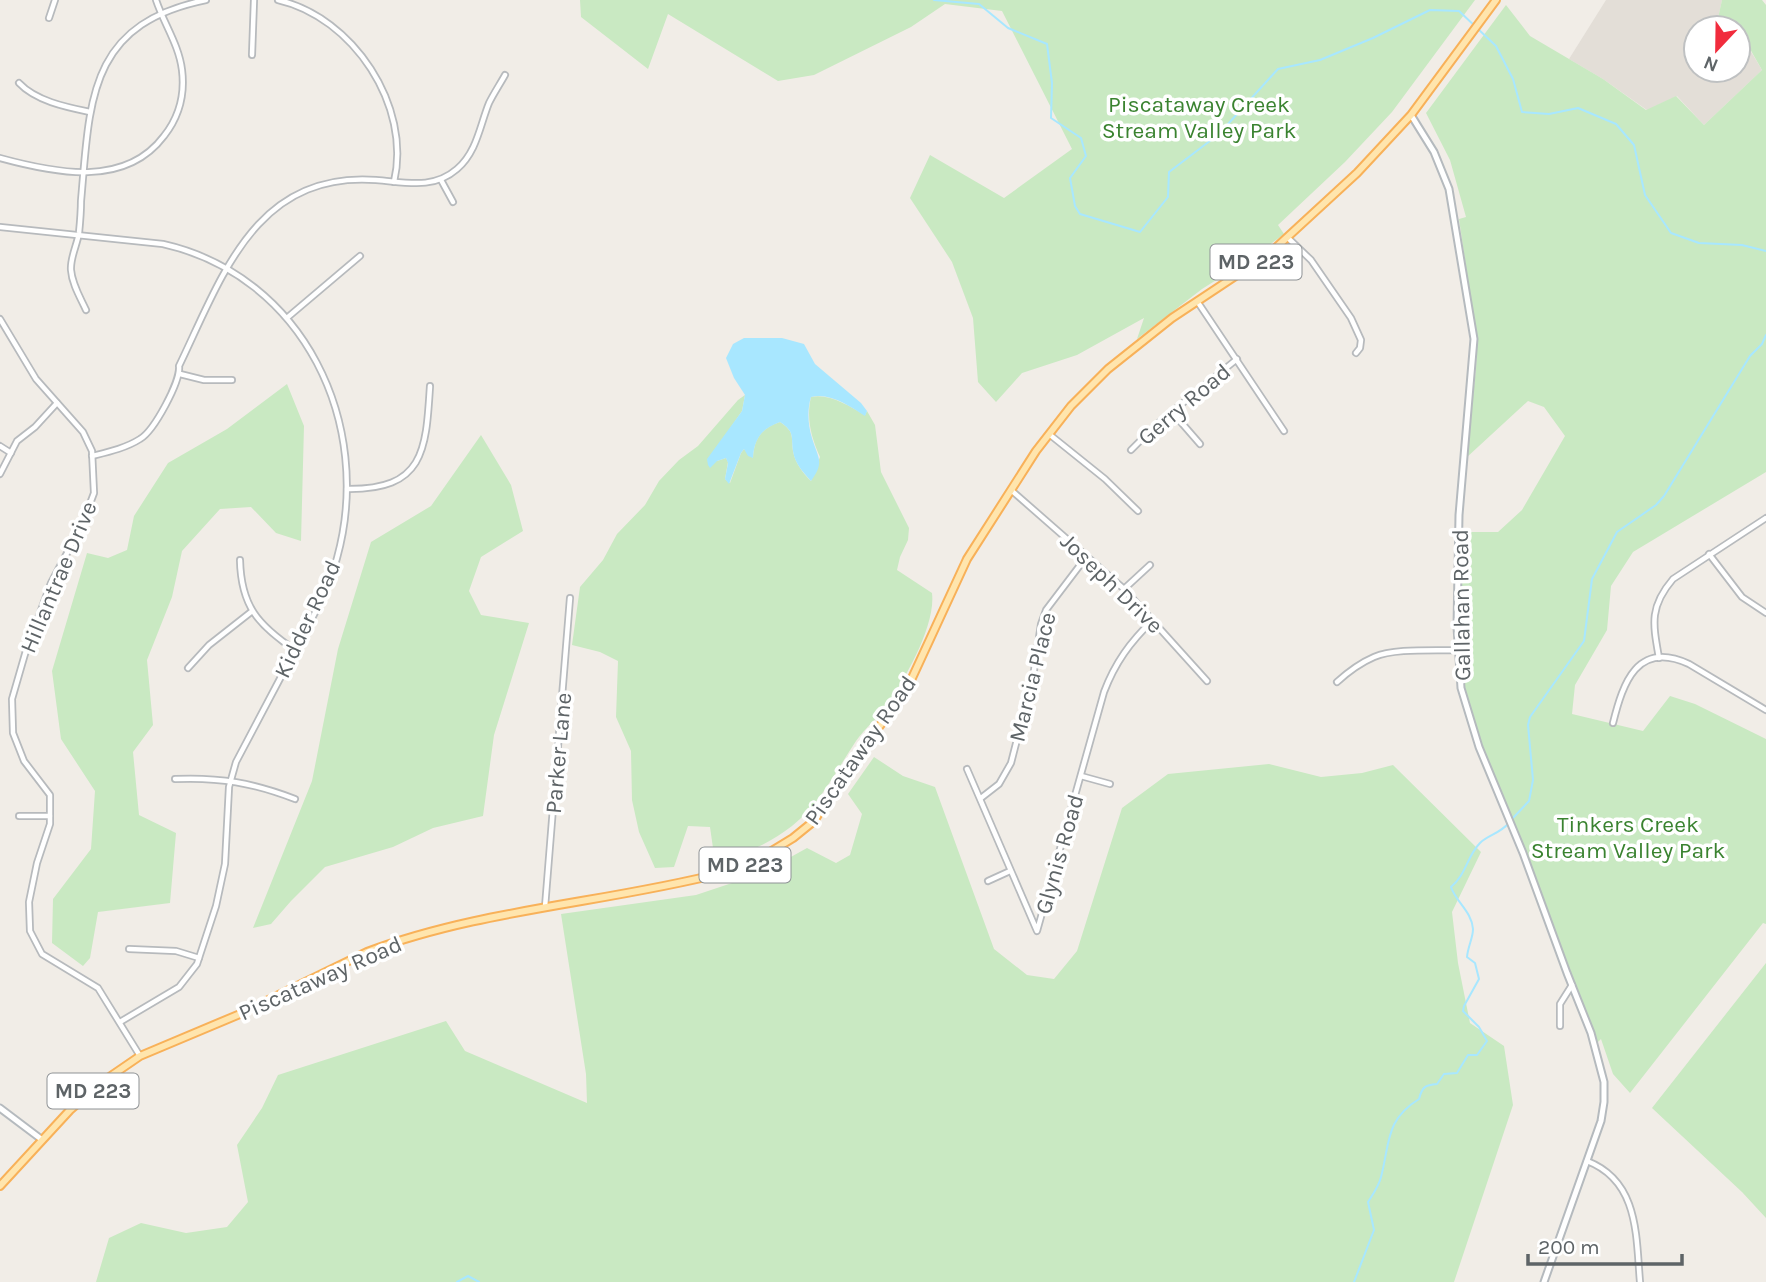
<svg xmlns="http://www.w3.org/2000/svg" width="1766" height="1282" font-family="Karla,sans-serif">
<rect width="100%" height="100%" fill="#f1ede7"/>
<polygon fill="#e3ded7" points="1606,0 1722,0 1718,18 1734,24 1737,28 1696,28 1696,70 1738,70 1738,30 1762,70 1704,125 1677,96 1647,110 1603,79 1569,59"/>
<g fill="#c9e9c2">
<polygon points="580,0 1475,0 1392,112 1345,162 1278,225 1284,234 1256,255 1202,289 1137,339 1144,318 1077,355 1022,373 996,402 978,382 973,318 952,262 910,198 930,155 1004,198 1072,149 1002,11 945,4 911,27 814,75 778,81 668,14 648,69 581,17"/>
<polygon points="1722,0 1762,0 1766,5 1766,472 1633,552 1611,586 1607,630 1575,685 1572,714 1643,731 1670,696 1695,704 1766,739 1766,924 1763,923 1630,1093 1613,1074 1601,1039 1597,1043 1478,737 1461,678 1458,652 1460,577 1469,577 1471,532 1498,532 1522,510 1565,436 1544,407 1528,401 1466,458 1476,369 1477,343 1459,219 1466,217 1450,160 1426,113 1506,5 1530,36 1603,79 1646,110 1676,96 1704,125 1762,70 1738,28 1734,24 1718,18"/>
<polygon points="287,384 304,426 301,541 276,533 251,507 220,509 182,551 172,597 147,660 153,725 133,752 139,815 176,833 170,903 98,912 90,958 83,966 52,943 53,899 91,849 95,791 61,739 52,671 87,553 108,558 127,550 134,516 168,463 227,429"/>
<path d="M745 395 742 411 729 430 717 461 726 458 728 462 725 479 730 483 741 453 744 449 753 458C754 438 762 428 780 422 795 432 791 436 793 451 795 463 803 473 811 481L820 457C811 437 806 418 811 397 829 393 849 406 865 415L867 411 875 425 881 472 909 528 908 540 900 557 897 570 932 593C936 625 905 679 887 705 878 718 865 728 856 741 836 771 820 804 792 826 769 844 743 855 715 862L710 827 688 826 674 867 655 868 639 832 632 800 631 751 616 717 618 661 600 652 572 645 580 587 603 560 617 534 645 505 659 481 679 460 698 446 738 400Z"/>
<polygon points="481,435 511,485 523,531 481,557 469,591 481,615 529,623 494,735 483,816 433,828 393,847 325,867 291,901 271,924 253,928 312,781 338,649 371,542 431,506"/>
<polygon points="874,757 903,776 935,787 994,949 1027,975 1054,979 1077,951 1122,808 1168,774 1269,764 1321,777 1362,773 1393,765 1481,852 1452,912 1458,963 1470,1023 1504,1046 1513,1105 1454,1282 96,1282 109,1238 141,1223 186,1233 227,1227 248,1202 237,1145 262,1108 278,1075 446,1021 465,1051 587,1103 586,1074 561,914 696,895 762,873 807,848 836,863 850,855 862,814 848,794"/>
<polygon points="1766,963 1766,1218 1742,1192 1652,1108"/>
</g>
<path fill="#a8e7ff" d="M744 338H782L804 344 815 364 861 403 867 411 865 416C850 406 829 392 811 397 807 410 808 425 812 438 818 458 825 462 811 481 803 472 795 464 793 451 791 436 795 432 780 422 762 428 754 439 753 458L748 456 744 449 741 453 729 484 725 479 728 463 726 458 717 461 710 468 708 465 707 459 742 411 745 395 734 378 726 358 733 344Z"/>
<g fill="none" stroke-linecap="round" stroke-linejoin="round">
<g stroke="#a8e7ff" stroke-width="2">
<polyline points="934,0 979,4 1008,28 1047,44 1052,83 1051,118 1081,138 1086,156 1070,178 1075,206 1080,214 1140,232 1168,197 1169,172 1219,134 1278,69 1320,60 1373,38 1430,10 1459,11 1496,46 1513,79 1522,112 1549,114 1578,108 1616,124 1634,145 1645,195 1671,233 1699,243 1742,245 1766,251"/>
<polyline points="1512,819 1529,801 1533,780 1528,725 1530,717 1584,641 1592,579 1617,532 1656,505 1664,496 1750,356 1762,344 1766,335"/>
<polyline points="457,1282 468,1276 479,1282"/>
<path d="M1354 1282 1374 1230 1368 1202C1373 1194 1379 1186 1381 1177 1390 1143 1385 1120 1419 1099 1422 1087 1425 1085 1437 1084L1444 1074 1457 1073 1468 1055H1477L1487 1041 1479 1027 1463 1011 1464 1006 1479 979 1475 963 1467 957C1468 946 1473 938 1473 929 1472 912 1456 902 1451 887 1466 875 1467 856 1480 843 1488 835 1499 834 1509 823"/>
</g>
<g stroke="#b7babd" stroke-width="8">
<g id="street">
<path d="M278 0C353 17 412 106 394 182"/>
<polyline points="49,18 55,0"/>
<polyline points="252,55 254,0"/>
<path d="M19 83C36 101 66 107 90 112"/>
<path d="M0 158C55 173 125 188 164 136 179 117 185 94 182 70 179 45 164 24 156 0"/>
<polyline points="441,180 453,202"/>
<path d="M0 227 163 244C304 276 374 424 337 558 328 592 309 624 293 654 274 690 255 726 236 762L229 787 225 864 216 906 197 964 179 987 120 1022"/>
<polyline points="1288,238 1311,260 1351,318 1361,340 1360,348 1356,353"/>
<polyline points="1197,301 1284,431"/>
<path d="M86 310C80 297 72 284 71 270 70 258 77 245 79 233 80 223 81 212 81 201 90 100 88 24 206 0"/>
<polyline points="288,317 360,256"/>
<polyline points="0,319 36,379 83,432 92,451 94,493 82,525 51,583 25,654 12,699 13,733 24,761 50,795 50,824 37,863 29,902 30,931 42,954 98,988 140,1056"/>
<polyline points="180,374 204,380 232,380"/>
<polyline points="1173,413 1200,444"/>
<polyline points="1049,434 1105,479 1138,511"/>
<polyline points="0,446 11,453"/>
<polyline points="1131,450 1157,424 1237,359"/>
<path d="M92 456C108 452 126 448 140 439 154 431 181 381 179 366 222 277 255 171 376 180 405 182 433 190 457 169 477 152 480 125 489 103 494 93 500 84 505 75"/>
<polyline points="0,474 17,441 35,427 57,403"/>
<path d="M347 489C424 490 426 451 430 386"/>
<polyline points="1011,490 1124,589 1207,681"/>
<polyline points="1709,554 1742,597 1766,613"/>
<path d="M240 560C241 606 258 625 295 650"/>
<polyline points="1124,589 1150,565"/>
<path d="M1659 658C1653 624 1649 607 1673 579L1766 518"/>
<polyline points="188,668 209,645 251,612"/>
<path d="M1337 682C1348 672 1360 663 1374 657 1395 648 1434 651 1458 650"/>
<path d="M1613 723C1623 683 1637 640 1689 664L1766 710"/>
<path d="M967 769 1037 931 1104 692C1115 663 1130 642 1153 620"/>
<polyline points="1081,776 1110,784"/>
<path d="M175 779C220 777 253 783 295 799"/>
<polyline points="981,798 999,784 1011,763 1033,677 1041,624 1046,610 1087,556"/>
<polyline points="19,816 50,816"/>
<polyline points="988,881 1010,871"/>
<polyline points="545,907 570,598"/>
<polyline points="129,949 176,951 199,958"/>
<polyline points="1560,1026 1560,1004 1572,985"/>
<path d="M1587 1161C1639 1181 1636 1236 1640 1282"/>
</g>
</g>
<g stroke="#b5babe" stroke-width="9">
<g id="secondary">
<polyline points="1411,115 1434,152 1449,189 1474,339 1459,515 1457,627 1461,688 1479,747 1523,853 1567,973 1591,1033 1604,1082 1604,1102 1601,1121 1544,1282"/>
<polyline points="0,1108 41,1139"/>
</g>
</g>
<g stroke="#f8b159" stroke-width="10">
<path id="primary" d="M0 1186 70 1110 105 1080 140 1056 240 1014 367 952C481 909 605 903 722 873L739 867 770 852 793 838 814 821 842 776 906 691 967 559 1036 451 1071 406 1108 369 1172 318 1270 253 1357 173 1411 115 1496 0"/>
</g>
<use href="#street" stroke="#fff" stroke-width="4.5"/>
<use href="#secondary" stroke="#fff" stroke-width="5"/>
<use href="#primary" stroke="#ffe5ad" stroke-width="6"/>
</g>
<g text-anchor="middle" stroke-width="7" stroke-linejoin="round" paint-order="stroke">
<g fill="#fff" stroke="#8e9295" stroke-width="2">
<rect x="1210.5" y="244.5" width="91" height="35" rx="5"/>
<rect x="699.5" y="847.5" width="91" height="35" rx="5"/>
<rect x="47.5" y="1073.5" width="91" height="35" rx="5"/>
</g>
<g font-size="21" font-weight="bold" fill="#5e6467">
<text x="1256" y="269">MD 223</text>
<text x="745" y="872">MD 223</text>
<text x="93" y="1098">MD 223</text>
</g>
<g font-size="23" fill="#3a8330" stroke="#fff">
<text x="1199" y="112">Piscataway Creek<tspan x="1199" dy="26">Stream Valley Park</tspan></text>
<text x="1628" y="832">Tinkers Creek<tspan x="1628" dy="26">Stream Valley Park</tspan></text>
</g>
<g font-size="23" fill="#5e6467" stroke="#fff">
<text transform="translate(1184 404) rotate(-40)" y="8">Gerry Road</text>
<text transform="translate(58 577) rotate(-67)" y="8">Hillantrae Drive</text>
<text transform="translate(1112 583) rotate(44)" y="8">Joseph Drive</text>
<text transform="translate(1461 605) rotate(-91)" y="8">Gallahan Road</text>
<text transform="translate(307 619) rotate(-65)" y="8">Kidder Road</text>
<text transform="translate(1032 677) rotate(-76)" y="8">Marcia Place</text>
<text transform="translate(860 750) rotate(-55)" y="8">Piscataway Road</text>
<text transform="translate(558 753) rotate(-85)" y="8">Parker Lane</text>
<text transform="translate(1059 854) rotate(-74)" y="8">Glynis Road</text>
<text transform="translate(320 978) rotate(-24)" y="8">Piscataway Road</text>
</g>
</g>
<g transform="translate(1717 49) rotate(202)"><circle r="33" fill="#ffffff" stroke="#bfc1c2" stroke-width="2"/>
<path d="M0-5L12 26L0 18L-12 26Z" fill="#f12c3d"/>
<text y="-10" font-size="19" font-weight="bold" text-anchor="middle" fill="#5e6467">N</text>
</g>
<path d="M1528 1254v10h154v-10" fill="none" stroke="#5e6467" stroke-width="3.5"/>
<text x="1538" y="1254" font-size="21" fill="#5e6467" stroke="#ffffff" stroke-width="5" paint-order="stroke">200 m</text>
</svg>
